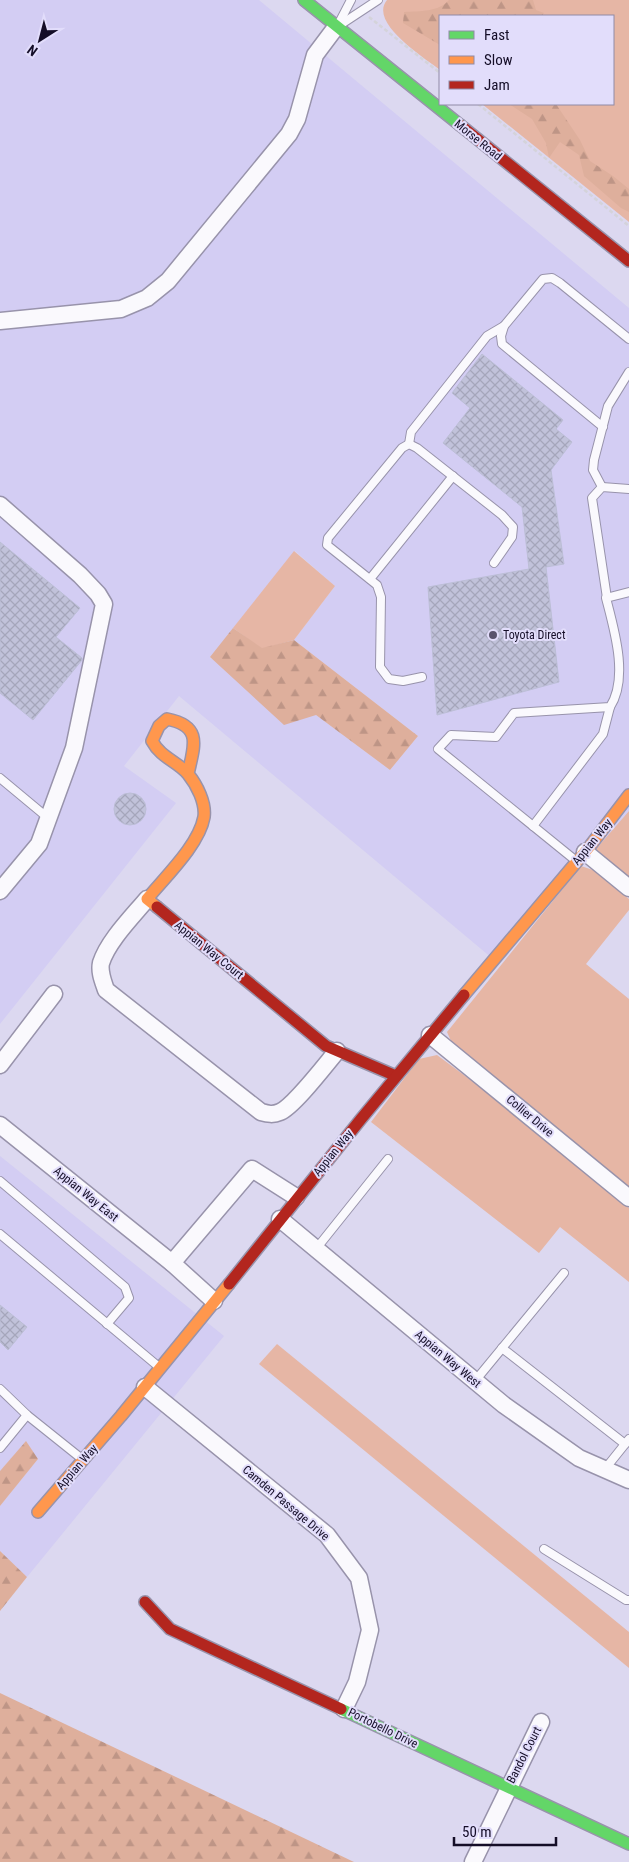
<svg xmlns="http://www.w3.org/2000/svg" width="629" height="1862" font-family="'Roboto Condensed',sans-serif">
<defs>
<pattern id="forest-firs" width="22" height="20" patternUnits="userSpaceOnUse" patternTransform="scale(1.25)"><rect width="22" height="20" fill="#deaf9c"/><path d="M5 1l3.5 6h-7zM16 11l3.5 6h-7z" fill="#be9586"/></pattern>
<pattern id="building-cross-hatch" width="8" height="8" patternUnits="userSpaceOnUse" patternTransform="scale(1.25)"><rect width="8" height="8" fill="#c1c2da"/><path d="M0 0l8 8M0 8l8-8" fill="none" stroke="#a5a6bb"/></pattern>
</defs>
<rect width="100%" height="100%" fill="#dcd8f0"/>
<g fill="#d3cdf3" fill-rule="evenodd">
<path d="M0 0H259L629 308V811L499 964 179 696 124 766 176 803 0 1024ZM295 551 335 586 294 640 418 736 390 770 316 715 210 658Z"/>
<polygon points="0,1156 224,1336 27,1577 0,1551 0,1506 38,1459 26,1442 0,1471"/>
</g>
<g fill="#e6b6a5">
<path d="M387 0H629V222L482 104H613V16H440V70C425 58 368 23 387 0Z"/>
<polygon points="294,551 335,586 294,640 262,649 233,628"/>
<polygon points="629,811 629,880 601,858 596,849"/>
<polygon points="581,866 596,871 629,899 629,910 586,964 629,999 629,1191 451,1041 447,1032"/>
<polygon points="437,1055 472,1081 629,1208 629,1282 560,1227 539,1253 371,1122 419,1059"/>
<polygon points="277,1344 629,1632 629,1668 259,1364"/>
</g>
<g fill="url(#forest-firs)">
<path d="M449 0H533L536 10 544 13 542 16H440V45L403 23 404 12C419 11 439 12 449 0Z"/>
<polygon points="509,104 556,104 580,140 590,161 613,176 629,189 629,212 621,208 584,176 579,155 560,142 549,158 546,143 532,119"/>
<polygon points="233,628 262,648 294,640 418,736 390,770 316,715 284,725 210,657"/>
<polygon points="26,1441 38,1459 0,1506 0,1471"/>
<polygon points="0,1551 27,1577 0,1611"/>
<polygon points="0,1693 354,1862 0,1862"/>
</g>
<g fill="url(#building-cross-hatch)" stroke="#bcbed6">
<polygon points="482,354 563,420 556,429 572,442 551,470 564,564 546,567 559,682 437,715 428,587 529,569 522,507 443,443 470,408 452,393"/>
<polygon points="0,542 80,608 56,637 82,658 82,660 33,720 0,693"/>
<circle cx="130" cy="809" r="16"/>
<polygon points="0,1305 27,1327 8,1350 0,1342"/>
</g>
<g fill="none" stroke-linecap="round" stroke-linejoin="round">
<g stroke="#9893ab" stroke-width="10">
<g id="lane">
<polyline points="339,23 351,0"/>
<polyline points="340,25 378,0"/>
<polyline points="603,427 502,344 501,336 504,326 543,279 552,278 560,283 629,339"/>
<polyline points="409,444 411,432 487,336 504,326"/>
<polyline points="602,487 593,470 594,460 608,406 629,372"/>
<polyline points="370,579 453,476"/>
<polyline points="607,598 592,498 602,487 629,489"/>
<polyline points="422,677 403,681 389,679 380,667 381,597 377,585 327,545 328,538 402,448 409,444 417,448 502,515 513,527 512,537 494,563"/>
<polyline points="0,778 48,818"/>
<polyline points="533,826 603,734 610,707"/>
<path d="M575 860 438 749 451 735 496 737 514 713 610 707C629 678 614 629 606 598L629 592"/>
<polyline points="0,1181 125,1287 129,1298 107,1324"/>
<polyline points="0,1234 159,1367"/>
<polyline points="316,1249 388,1159"/>
<polyline points="502,1348 625,1444"/>
<polyline points="475,1381 564,1273"/>
<polyline points="0,1389 27,1415 82,1459"/>
<polyline points="0,1448 27,1415"/>
<polyline points="605,1469 629,1439"/>
<polyline points="544,1549 626,1600 629,1600"/>
</g>
</g>
<g stroke="#9893ab" stroke-width="19">
<g id="street">
<polyline points="0,321 121,309 147,298 168,281 289,134 297,119 315,55 336,27"/>
<polyline points="0,505 80,575 98,594 104,604 74,748 39,844 0,891"/>
<polyline points="585,852 629,888"/>
<path d="M147 899C132 917 108 941 101 963 99 972 103 981 106 990L261 1112C268 1114 273 1115 280 1112 294 1106 326 1064 337 1051"/>
<polyline points="430,1035 629,1198"/>
<polyline points="0,1065 54,994"/>
<polyline points="0,1125 172,1263 214,1301"/>
<polyline points="280,1219 504,1405 579,1458 629,1480"/>
<polyline points="172,1263 252,1169 296,1197"/>
<polyline points="145,1387 327,1535 359,1578 370,1630 357,1682 344,1709"/>
<polyline points="473,1862 541,1722"/>
</g>
</g>
<g stroke="#9893ab" stroke-width="14">
<g id="fast">
<polyline points="304,0 460,125"/>
<polyline points="341,1709 629,1844"/>
</g>
</g>
<g stroke="#9893ab" stroke-width="14">
<g id="slow">
<path d="M157 907 147 899C165 877 199 845 204 817 206 803 197 785 188 774 177 761 161 758 152 741L159 726 167 719C203 726 194 746 188 774"/>
<polyline points="464,995 590,846 629,795"/>
<polyline points="38,1512 121,1416 229,1284"/>
</g>
</g>
<g stroke="#9893ab" stroke-width="14">
<g id="jam">
<polyline points="460,125 629,261"/>
<polyline points="157,907 326,1046 396,1076"/>
<polyline points="229,1284 361,1119 464,995"/>
<polyline points="145,1602 170,1629 341,1709"/>
</g>
</g>
<g stroke="#d4d3da" stroke-width="2.5" stroke-dasharray="4 2.5" stroke-linecap="butt">
<polyline points="369,17 440,73"/>
<polyline points="478,104 629,226"/>
</g>
<use href="#lane" stroke="#faf9fd" stroke-width="8"/>
<use href="#street" stroke="#faf9fd" stroke-width="16"/>
<use href="#fast" stroke="#63d668" stroke-width="11"/>
<use href="#slow" stroke="#ff974d" stroke-width="11"/>
<use href="#jam" stroke="#b3261e" stroke-width="11"/>
</g>
<circle fill="#5a546d" stroke="#e2ddfb" stroke-width="2" cx="493" cy="635" r="5"/>
<g text-anchor="middle" stroke-width="4" stroke-linejoin="round" paint-order="stroke">
<g font-size="12" fill="#140d27" stroke="#e2ddfb">
<text transform="translate(478 140) rotate(39)" y="4">Morse Road</text>
<text transform="translate(592 842) rotate(-51)" y="4">Appian Way</text>
<text transform="translate(209 950) rotate(39)" y="4">Appian Way Court</text>
<text transform="translate(530 1116) rotate(40)" y="4">Collier Drive</text>
<text transform="translate(333 1153) rotate(-51)" y="4">Appian Way</text>
<text transform="translate(86 1194) rotate(39)" y="4">Appian Way East</text>
<text transform="translate(448 1359) rotate(40)" y="4">Appian Way West</text>
<text transform="translate(77 1467) rotate(-49)" y="4">Appian Way</text>
<text transform="translate(286 1503) rotate(40)" y="4">Camden Passage Drive</text>
<text transform="translate(383 1728) rotate(26)" y="4">Portobello Drive</text>
<text transform="translate(524 1755) rotate(-63)" y="4">Bandol Court</text>
</g>
<g font-size="12" fill="#140d27" stroke="#e2ddfb" text-anchor="start">
<text x="503" y="639">Toyota Direct</text>
</g>
</g>
<rect x="439" y="15" width="175" height="90" fill="#e2ddfb" stroke="#908aa6"/>
<rect x="449" y="31" width="25" height="8" fill="#63d668" stroke="#908aa6"/>
<text x="484" y="40" font-size="15" fill="#140d27">Fast</text>
<rect x="449" y="56" width="25" height="8" fill="#ff974d" stroke="#908aa6"/>
<text x="484" y="65" font-size="15" fill="#140d27">Slow</text>
<rect x="449" y="81" width="25" height="8" fill="#b3261e" stroke="#908aa6"/>
<text x="484" y="90" font-size="15" fill="#140d27">Jam</text>
<g transform="translate(40 40) rotate(216)" stroke="#e2ddfb" stroke-width="4" paint-order="stroke">
<path d="M0-4L9 19L0 12L-9 19Z" fill="#140d27"/>
<text y="-8" font-size="14" font-weight="bold" text-anchor="middle" fill="#140d27">N</text>
</g>
<path d="M454 1837v8h102v-8" fill="none" stroke="#140d27" stroke-width="2.5"/>
<text x="462" y="1837" font-size="15" fill="#140d27" stroke="#e2ddfb" stroke-width="4" paint-order="stroke">50 m</text>
</svg>
